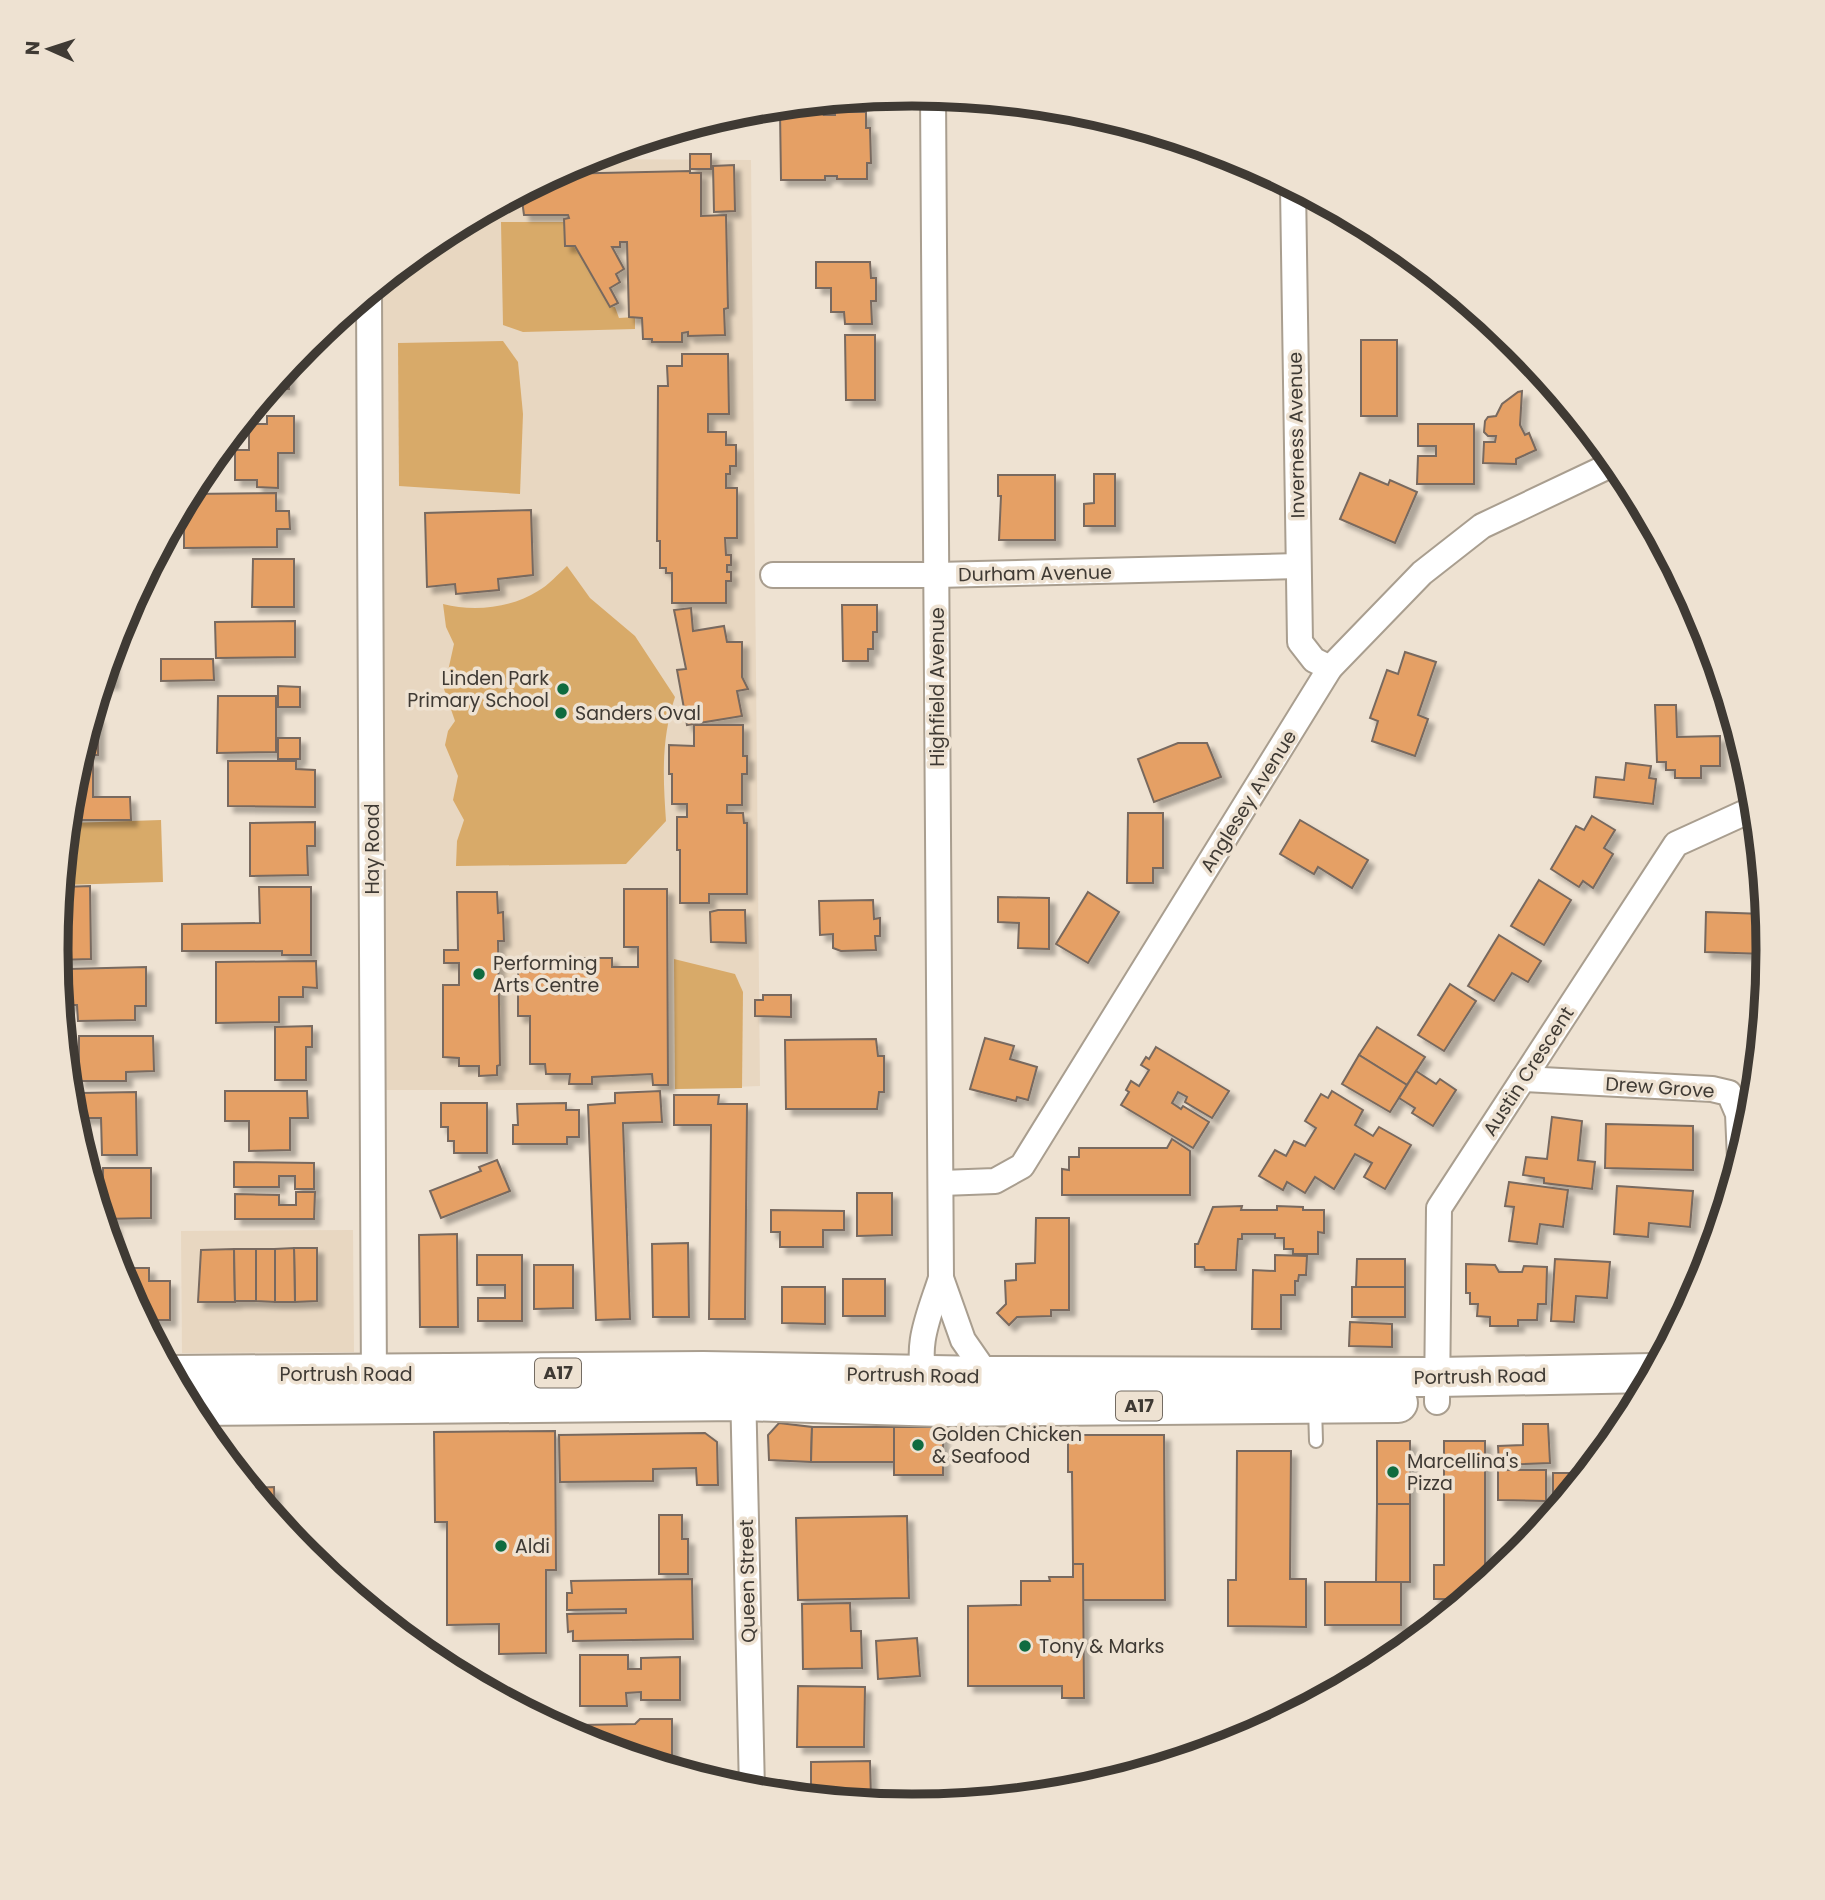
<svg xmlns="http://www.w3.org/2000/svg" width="1825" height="1900" font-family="Poppins,sans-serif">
<defs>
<filter id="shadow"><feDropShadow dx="6" dy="6" stdDeviation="2" flood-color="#0004"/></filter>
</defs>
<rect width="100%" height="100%" fill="#eee2d2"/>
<g fill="#e8d7c1">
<polygon points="584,159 751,160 760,1086 655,1090 373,1090 369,293 437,238"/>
<polygon points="353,1230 354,1352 182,1353 181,1231"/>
</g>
<g fill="#d8aa69">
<polygon points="501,222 564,222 565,246 575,246 610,307 615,307 619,318 635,317 635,329 523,332 503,325"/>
<polygon points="503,341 518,362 523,414 520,494 399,486 398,343"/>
<path d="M567 566 590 598 635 636 675 697C661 739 663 777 666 821L626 864 456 866 457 841 464 820 453 800 458 776 445 745 448 731 455 721 444 689 454 644 446 627 443 604C474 612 511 608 538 591 549 585 558 574 567 566Z"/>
<polygon points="161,820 163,882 62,885 69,823"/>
<polygon points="674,959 735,974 743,992 742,1088 675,1089"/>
</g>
<g fill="#e5a065" stroke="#78695e" stroke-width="2" filter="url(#shadow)">
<polygon points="780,112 825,112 824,115 835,115 835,112 866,112 866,128 870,128 871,163 867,163 867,179 837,179 837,176 825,176 825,180 781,180"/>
<rect x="690" y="154" width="21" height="15"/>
<polygon points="734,165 735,211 714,212 713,166"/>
<polygon points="690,171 690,173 701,173 701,216 726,215 728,308 724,309 725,335 688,336 688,332 682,333 682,342 652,342 652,339 643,339 642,318 629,317 627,242 620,242 620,247 612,247 624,269 616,274 620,282 610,288 618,303 610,307 575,246 565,246 564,219 569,218 568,215 524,215 521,193 556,174"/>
<polygon points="816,262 870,262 871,278 876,278 876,301 871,301 872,324 845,324 844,312 831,312 831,288 816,288"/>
<polygon points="845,335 875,335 875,400 846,400"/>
<rect x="1361" y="340" width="36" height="76"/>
<polygon points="682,354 728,354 729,414 708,414 708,432 726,432 726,445 736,445 736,466 730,466 730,474 726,474 726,488 737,488 737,538 725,538 726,555 731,555 731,565 727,565 727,572 731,572 731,581 726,581 726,603 672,603 672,573 666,573 666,568 660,568 660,541 657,541 658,386 668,386 667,366 682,366"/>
<polygon points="288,367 289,389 270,389"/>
<polygon points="1522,391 1520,425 1525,435 1529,433 1536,450 1516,459 1516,464 1483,463 1484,442 1495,442 1496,436 1488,436 1484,432 1485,421 1488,417 1496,416 1502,404 1518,392"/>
<polygon points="267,416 294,416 294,453 278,453 278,488 257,487 257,480 235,480 235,450 249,450 249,424 267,424"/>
<polygon points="1418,424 1474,424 1474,484 1417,484 1418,456 1436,456 1436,446 1418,446"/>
<polygon points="1360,473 1388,485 1390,480 1417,492 1395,543 1340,519"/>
<polygon points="1094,474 1115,474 1115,526 1084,526 1084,504 1094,503"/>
<polygon points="998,475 1055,475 1055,540 999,540 1001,496 998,496"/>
<polygon points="276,493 276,511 289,511 290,529 277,529 277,547 184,548 184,505 190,494"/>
<polygon points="531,510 533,575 498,579 499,590 456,594 455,584 427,587 425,513"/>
<polygon points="253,559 294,559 294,607 252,607"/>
<polygon points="842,605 877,605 877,632 873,632 873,649 868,649 868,661 843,661"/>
<polygon points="691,608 693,631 724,626 727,642 742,642 742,677 748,689 737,691 742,716 687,725 677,670 686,669 674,610"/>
<polygon points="295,621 295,657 216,658 215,622"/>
<polygon points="113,649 113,683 103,683"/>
<polygon points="1405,652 1436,662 1418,715 1428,719 1415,756 1372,741 1378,721 1370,718 1387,670 1398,674"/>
<polygon points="161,659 213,659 214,680 161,681"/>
<polygon points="278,686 300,687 300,707 278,707"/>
<polygon points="218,696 276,696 276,752 217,753"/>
<polygon points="1655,705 1676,705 1677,737 1720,736 1720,766 1701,766 1701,778 1675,778 1675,770 1666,770 1666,762 1657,762"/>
<polygon points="93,715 98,717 98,755 81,755 80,758"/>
<polygon points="694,725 743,725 743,756 747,756 747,774 742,774 742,805 727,805 727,813 743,813 744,823 747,823 747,894 709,894 709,903 680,903 680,850 677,850 677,817 687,817 687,804 672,804 672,774 669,774 669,745 694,746"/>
<rect x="278" y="738" width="22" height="21"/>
<polygon points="1178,743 1207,743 1221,777 1154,802 1138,759"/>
<polygon points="79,761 93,761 93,797 130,797 131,820 69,820 73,783"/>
<polygon points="228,761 296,761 296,769 315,770 315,807 228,806"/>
<polygon points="1626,763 1651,766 1649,778 1656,779 1653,804 1594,797 1596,777 1624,780"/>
<polygon points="1128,813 1163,813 1163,868 1153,868 1153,883 1127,883"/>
<polygon points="1592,816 1615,830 1604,848 1613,854 1593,888 1583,881 1579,887 1551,869 1576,826 1584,830"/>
<polygon points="1300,820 1368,860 1352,888 1318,867 1314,874 1280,854"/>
<polygon points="315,822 315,846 307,846 308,875 250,876 250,823"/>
<polygon points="1539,880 1571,900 1544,945 1511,926"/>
<polygon points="90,886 91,959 57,960 62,887"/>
<polygon points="259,887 311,887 311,955 282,955 282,951 182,951 182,924 260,923"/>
<polygon points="624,889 667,889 668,1085 653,1085 652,1074 592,1077 592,1084 569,1084 570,1074 546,1074 545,1064 530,1064 530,1016 518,1016 518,972 582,968 581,958 612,958 612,967 638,967 638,947 624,947"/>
<polygon points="457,892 497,892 498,913 503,912 504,941 498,941 500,1065 497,1066 497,1075 479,1076 479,1066 459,1066 459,1058 443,1057 443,985 459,985 459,963 444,963 444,950 458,950"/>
<polygon points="1088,892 1119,912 1088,963 1056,944"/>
<polygon points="998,897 1049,898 1049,949 1018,948 1019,923 998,922"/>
<polygon points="873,900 874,919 880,918 880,936 875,936 876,950 841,951 833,948 833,934 820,935 819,901"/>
<polygon points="718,910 745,910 746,943 711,942 710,912"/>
<polygon points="1706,912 1765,914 1765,954 1705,952"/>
<polygon points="1499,935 1541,961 1528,982 1512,973 1494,1001 1468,986"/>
<polygon points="316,961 317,988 303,987 303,997 279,997 279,1022 216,1023 216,962"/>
<polygon points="146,967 146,1006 135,1006 135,1020 78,1021 77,1005 68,1005 67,969"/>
<polygon points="1450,984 1476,1001 1444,1051 1418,1035"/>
<polygon points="763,995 791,995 791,1017 755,1016 755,1000 763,1000"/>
<polygon points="312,1026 312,1047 306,1047 306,1080 275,1080 275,1027"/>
<polygon points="1377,1027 1425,1057 1407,1085 1359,1055"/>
<polygon points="79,1036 153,1036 154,1071 126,1072 126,1081 79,1081"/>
<polygon points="985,1038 1014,1046 1010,1059 1037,1067 1028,1100 1017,1097 1016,1101 970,1089"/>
<polygon points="876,1039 878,1056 884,1056 884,1092 879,1092 877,1109 786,1109 785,1040"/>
<polygon points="1156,1047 1229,1091 1212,1118 1185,1102 1187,1097 1178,1092 1172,1103 1181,1109 1183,1106 1209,1122 1193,1148 1121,1105 1129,1092 1126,1090 1131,1081 1139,1086 1149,1070 1141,1065 1146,1057 1149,1059"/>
<polygon points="1359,1055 1407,1085 1390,1112 1342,1084"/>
<polygon points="1416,1071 1436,1084 1440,1079 1456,1090 1433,1126 1412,1113 1415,1108 1399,1098"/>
<polygon points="225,1091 307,1091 308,1118 290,1118 290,1150 249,1151 249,1121 225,1121"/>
<polygon points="660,1091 662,1122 623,1123 630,1319 596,1320 588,1105 615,1103 615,1093"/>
<polygon points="1332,1091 1363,1110 1355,1125 1373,1136 1379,1127 1411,1145 1385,1189 1364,1177 1372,1163 1355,1154 1334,1189 1315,1177 1305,1193 1287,1182 1283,1190 1259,1176 1275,1150 1286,1156 1294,1141 1305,1146 1316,1128 1305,1121 1321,1094 1328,1098"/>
<polygon points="136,1092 137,1155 102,1155 101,1118 80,1118 80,1093"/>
<polygon points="674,1095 719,1095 718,1104 747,1104 745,1319 709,1319 711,1125 674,1125"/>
<polygon points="441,1103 487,1103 487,1153 454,1153 454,1141 448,1141 448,1127 441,1127"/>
<polygon points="566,1103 566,1110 579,1110 579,1137 567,1137 567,1144 513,1144 513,1125 518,1125 517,1104"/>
<polygon points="1552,1117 1582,1121 1578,1160 1595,1162 1592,1189 1544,1183 1544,1178 1523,1175 1526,1157 1547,1159"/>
<polygon points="1606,1124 1693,1126 1693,1170 1605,1168"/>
<polygon points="1172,1139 1190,1151 1190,1195 1062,1195 1062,1169 1069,1170 1069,1157 1079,1157 1079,1148 1167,1148"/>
<polygon points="497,1160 510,1191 441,1218 430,1191 481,1171 479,1167"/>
<polygon points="234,1162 314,1163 314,1189 295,1189 295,1176 279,1176 279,1187 234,1187"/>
<polygon points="103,1168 151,1168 151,1218 103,1219"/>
<polygon points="1509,1182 1568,1190 1563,1227 1540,1224 1537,1244 1509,1241 1514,1207 1505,1206"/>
<polygon points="1617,1186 1693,1191 1690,1227 1649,1223 1648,1237 1614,1234"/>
<polygon points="296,1192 315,1192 314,1219 235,1219 235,1194 279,1195 279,1205 296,1205"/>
<polygon points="857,1193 892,1193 892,1235 857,1236"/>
<polygon points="1242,1206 1241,1210 1277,1210 1277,1206 1303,1207 1303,1210 1324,1210 1324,1233 1318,1232 1318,1254 1293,1254 1293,1249 1284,1249 1284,1238 1275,1238 1275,1234 1242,1234 1242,1239 1238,1239 1236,1270 1205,1270 1204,1267 1195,1267 1195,1244 1198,1244 1213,1207"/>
<polygon points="771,1210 844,1211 844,1230 823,1230 823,1247 780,1247 780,1232 771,1232"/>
<polygon points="1036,1218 1069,1218 1069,1310 1051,1310 1051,1316 1017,1317 1009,1325 997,1313 1006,1304 1005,1281 1016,1280 1016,1264 1035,1263"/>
<polygon points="105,1224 115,1224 115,1246 112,1246"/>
<polygon points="457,1234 458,1327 420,1327 419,1235"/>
<polygon points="688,1243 689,1317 653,1317 652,1244"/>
<polygon points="294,1248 317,1248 317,1301 295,1302"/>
<polygon points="294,1248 295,1302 275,1302 275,1249"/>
<polygon points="234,1249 235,1302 198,1302 201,1250"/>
<polygon points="234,1249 256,1249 256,1301 235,1301"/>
<polygon points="256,1249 275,1249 275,1302 256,1301"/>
<polygon points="477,1255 522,1255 522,1321 478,1321 478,1298 505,1298 505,1285 477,1285"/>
<polygon points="1275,1255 1307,1256 1306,1275 1299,1275 1298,1281 1295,1281 1295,1295 1281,1295 1281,1329 1252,1329 1253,1270 1275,1271"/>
<polygon points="1357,1259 1405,1259 1405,1287 1356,1287"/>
<polygon points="1555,1259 1610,1262 1607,1298 1576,1296 1574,1322 1551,1321"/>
<polygon points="1466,1264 1495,1265 1499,1272 1522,1272 1524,1266 1547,1267 1546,1304 1538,1304 1537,1320 1518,1320 1518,1326 1490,1326 1490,1317 1477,1316 1478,1304 1470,1304 1470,1293 1466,1293"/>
<polygon points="534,1265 573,1265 573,1308 534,1309"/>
<polygon points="125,1268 149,1268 149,1281 170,1281 170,1320 144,1320 125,1284"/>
<rect x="843" y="1279" width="42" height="37"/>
<polygon points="782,1287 825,1287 825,1324 782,1323"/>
<rect x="1352" y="1287" width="53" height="30"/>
<polygon points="1350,1322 1392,1324 1392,1347 1349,1346"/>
<polygon points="779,1423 812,1427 811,1462 769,1460 768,1435"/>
<polygon points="1523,1424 1548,1424 1550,1463 1499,1465 1498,1446 1523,1445"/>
<polygon points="812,1427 894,1427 894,1462 811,1462"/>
<rect x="894" y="1427" width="49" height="48"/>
<polygon points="555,1431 556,1570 546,1570 546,1653 499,1654 499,1624 447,1625 447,1522 435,1522 434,1432"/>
<polygon points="705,1433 717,1442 718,1485 697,1485 696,1468 653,1469 653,1481 560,1482 559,1435"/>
<polygon points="1068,1435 1164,1435 1165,1600 1082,1600 1083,1564 1073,1564 1072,1472 1068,1472"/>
<rect x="1377" y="1441" width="33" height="63"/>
<polygon points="1444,1441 1485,1441 1485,1583 1465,1599 1434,1599 1434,1565 1444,1565"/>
<polygon points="1237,1451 1291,1451 1290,1579 1306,1579 1306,1627 1228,1626 1228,1580 1236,1580"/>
<polygon points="1498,1470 1546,1470 1546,1501 1498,1500"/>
<polygon points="1553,1473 1586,1473 1554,1512 1553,1512"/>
<polygon points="274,1487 275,1516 251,1488"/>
<polygon points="1377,1504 1410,1504 1410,1582 1376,1582"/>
<polygon points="659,1515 682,1515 682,1539 688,1539 688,1574 659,1574"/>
<polygon points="907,1516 909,1598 798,1600 796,1518"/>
<polygon points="1073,1564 1083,1564 1084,1698 1062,1698 1062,1686 968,1686 968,1606 1021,1605 1021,1581 1050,1581 1049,1577 1073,1577"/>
<polygon points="692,1579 693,1639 573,1641 573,1631 568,1632 567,1614 626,1613 626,1609 567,1610 567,1593 572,1593 571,1581"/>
<rect x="1325" y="1582" width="76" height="43"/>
<polygon points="850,1603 851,1631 861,1631 862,1668 803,1669 802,1604"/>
<polygon points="917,1638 920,1676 878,1679 876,1641"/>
<polygon points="580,1655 628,1655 628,1669 641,1669 641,1658 680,1657 680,1700 641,1700 641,1692 626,1693 627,1706 580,1706"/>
<polygon points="798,1686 865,1687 864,1747 797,1747"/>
<polygon points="640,1719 672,1719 672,1768 636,1757 636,1753 623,1753 581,1739 581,1725 635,1724"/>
<polygon points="870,1761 871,1799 811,1796 811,1762"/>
</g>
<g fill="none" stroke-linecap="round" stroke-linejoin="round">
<g stroke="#a99e8f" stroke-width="16">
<polyline id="service" points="1315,1407 1316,1441"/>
</g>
<g stroke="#a99e8f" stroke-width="28">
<g id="minor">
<polyline points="933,95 941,1278 963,1340 988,1376"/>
<polyline points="1293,187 1300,642 1314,660 1330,668"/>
<polyline points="369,293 374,1388"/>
<polyline points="773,575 937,575 1298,566"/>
<polyline points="1523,1079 1712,1089 1729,1093 1738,1114 1740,1159"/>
<polyline points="942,1183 995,1181 1022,1166 1330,668 1422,573 1482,526 1615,463"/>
<path d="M928 1385C912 1349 930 1313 941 1278"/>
<polyline points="743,1387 752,1791"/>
<polyline points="1437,1402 1439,1208 1676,844 1755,808"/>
</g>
</g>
<g stroke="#a99e8f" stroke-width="42">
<g id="trunk">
<polyline points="173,1375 703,1371 988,1376 1438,1377 1653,1373"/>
<polyline points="190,1406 743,1401 942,1407 1398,1403"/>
</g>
</g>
<use href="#service" stroke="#fff" stroke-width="12"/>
<use href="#minor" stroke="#fff" stroke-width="24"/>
<use href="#trunk" stroke="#fff" stroke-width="38"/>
</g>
<g fill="#0f6b3f" stroke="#eee2d2" stroke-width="2.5">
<circle cx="563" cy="689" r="7"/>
<circle cx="561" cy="713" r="7"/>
<circle cx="479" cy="974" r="7"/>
<circle cx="918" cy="1445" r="7"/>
<circle cx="1393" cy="1472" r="7"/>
<circle cx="501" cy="1546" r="7"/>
<circle cx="1025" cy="1646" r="7"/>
</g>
<g text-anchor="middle" stroke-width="7" stroke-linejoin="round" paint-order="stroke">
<g fill="#eee2d2" stroke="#746c63" stroke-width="2">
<rect x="535" y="1358.5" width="46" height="29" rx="5"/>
<rect x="1116" y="1391.5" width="46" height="29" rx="5"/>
</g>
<g font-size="18" font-weight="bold" fill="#3f3a34">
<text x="558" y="1379">A17</text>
<text x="1139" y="1412">A17</text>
</g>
<g font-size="19" fill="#3f3a34" stroke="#eee2d2">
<text transform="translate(1296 435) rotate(-91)" y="7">Inverness Avenue</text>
<text transform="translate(1035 573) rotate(-1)" y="7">Durham Avenue</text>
<text transform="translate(937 687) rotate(-90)" y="7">Highfield Avenue</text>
<text transform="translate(1248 801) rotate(-58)" y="7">Anglesey Avenue</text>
<text transform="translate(372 849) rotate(-90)" y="7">Hay Road</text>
<text transform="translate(1528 1071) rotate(-57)" y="7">Austin Crescent</text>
<text transform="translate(1660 1087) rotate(4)" y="7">Drew Grove</text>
<text x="346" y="1381">Portrush Road</text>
<text transform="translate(913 1375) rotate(1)" y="7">Portrush Road</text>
<text transform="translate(1480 1376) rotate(-1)" y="7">Portrush Road</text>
<text transform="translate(747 1581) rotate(-91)" y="7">Queen Street</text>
</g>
<g font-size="19" fill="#3f3a34" stroke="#eee2d2" text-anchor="start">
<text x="549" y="685" text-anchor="end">Linden Park<tspan x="549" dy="22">Primary School</tspan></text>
<text x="575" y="720">Sanders Oval</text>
<text x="493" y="970">Performing<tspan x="493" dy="22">Arts Centre</tspan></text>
<text x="932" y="1441">Golden Chicken<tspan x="932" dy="22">&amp; Seafood</tspan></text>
<text x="1407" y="1468">Marcellina's<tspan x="1407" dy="22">Pizza</tspan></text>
<text x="515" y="1553">Aldi</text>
<text x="1039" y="1653">Tony &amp; Marks</text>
</g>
</g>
<path d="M0 0H1825V1900H0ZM68 950a844 844 0 1 1 1688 0a844 844 0 1 1-1688 0Z" fill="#eee2d2" fill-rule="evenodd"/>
<path fill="none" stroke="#3f3a34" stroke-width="9" d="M68 950a844 844 0 1 1 1688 0a844 844 0 1 1-1688 0Z"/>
<g transform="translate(49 49) rotate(273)" stroke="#eee2d2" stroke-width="5" paint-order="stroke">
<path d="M0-5L12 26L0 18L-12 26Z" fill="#3f3a34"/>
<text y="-10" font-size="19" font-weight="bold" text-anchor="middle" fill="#3f3a34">N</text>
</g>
</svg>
